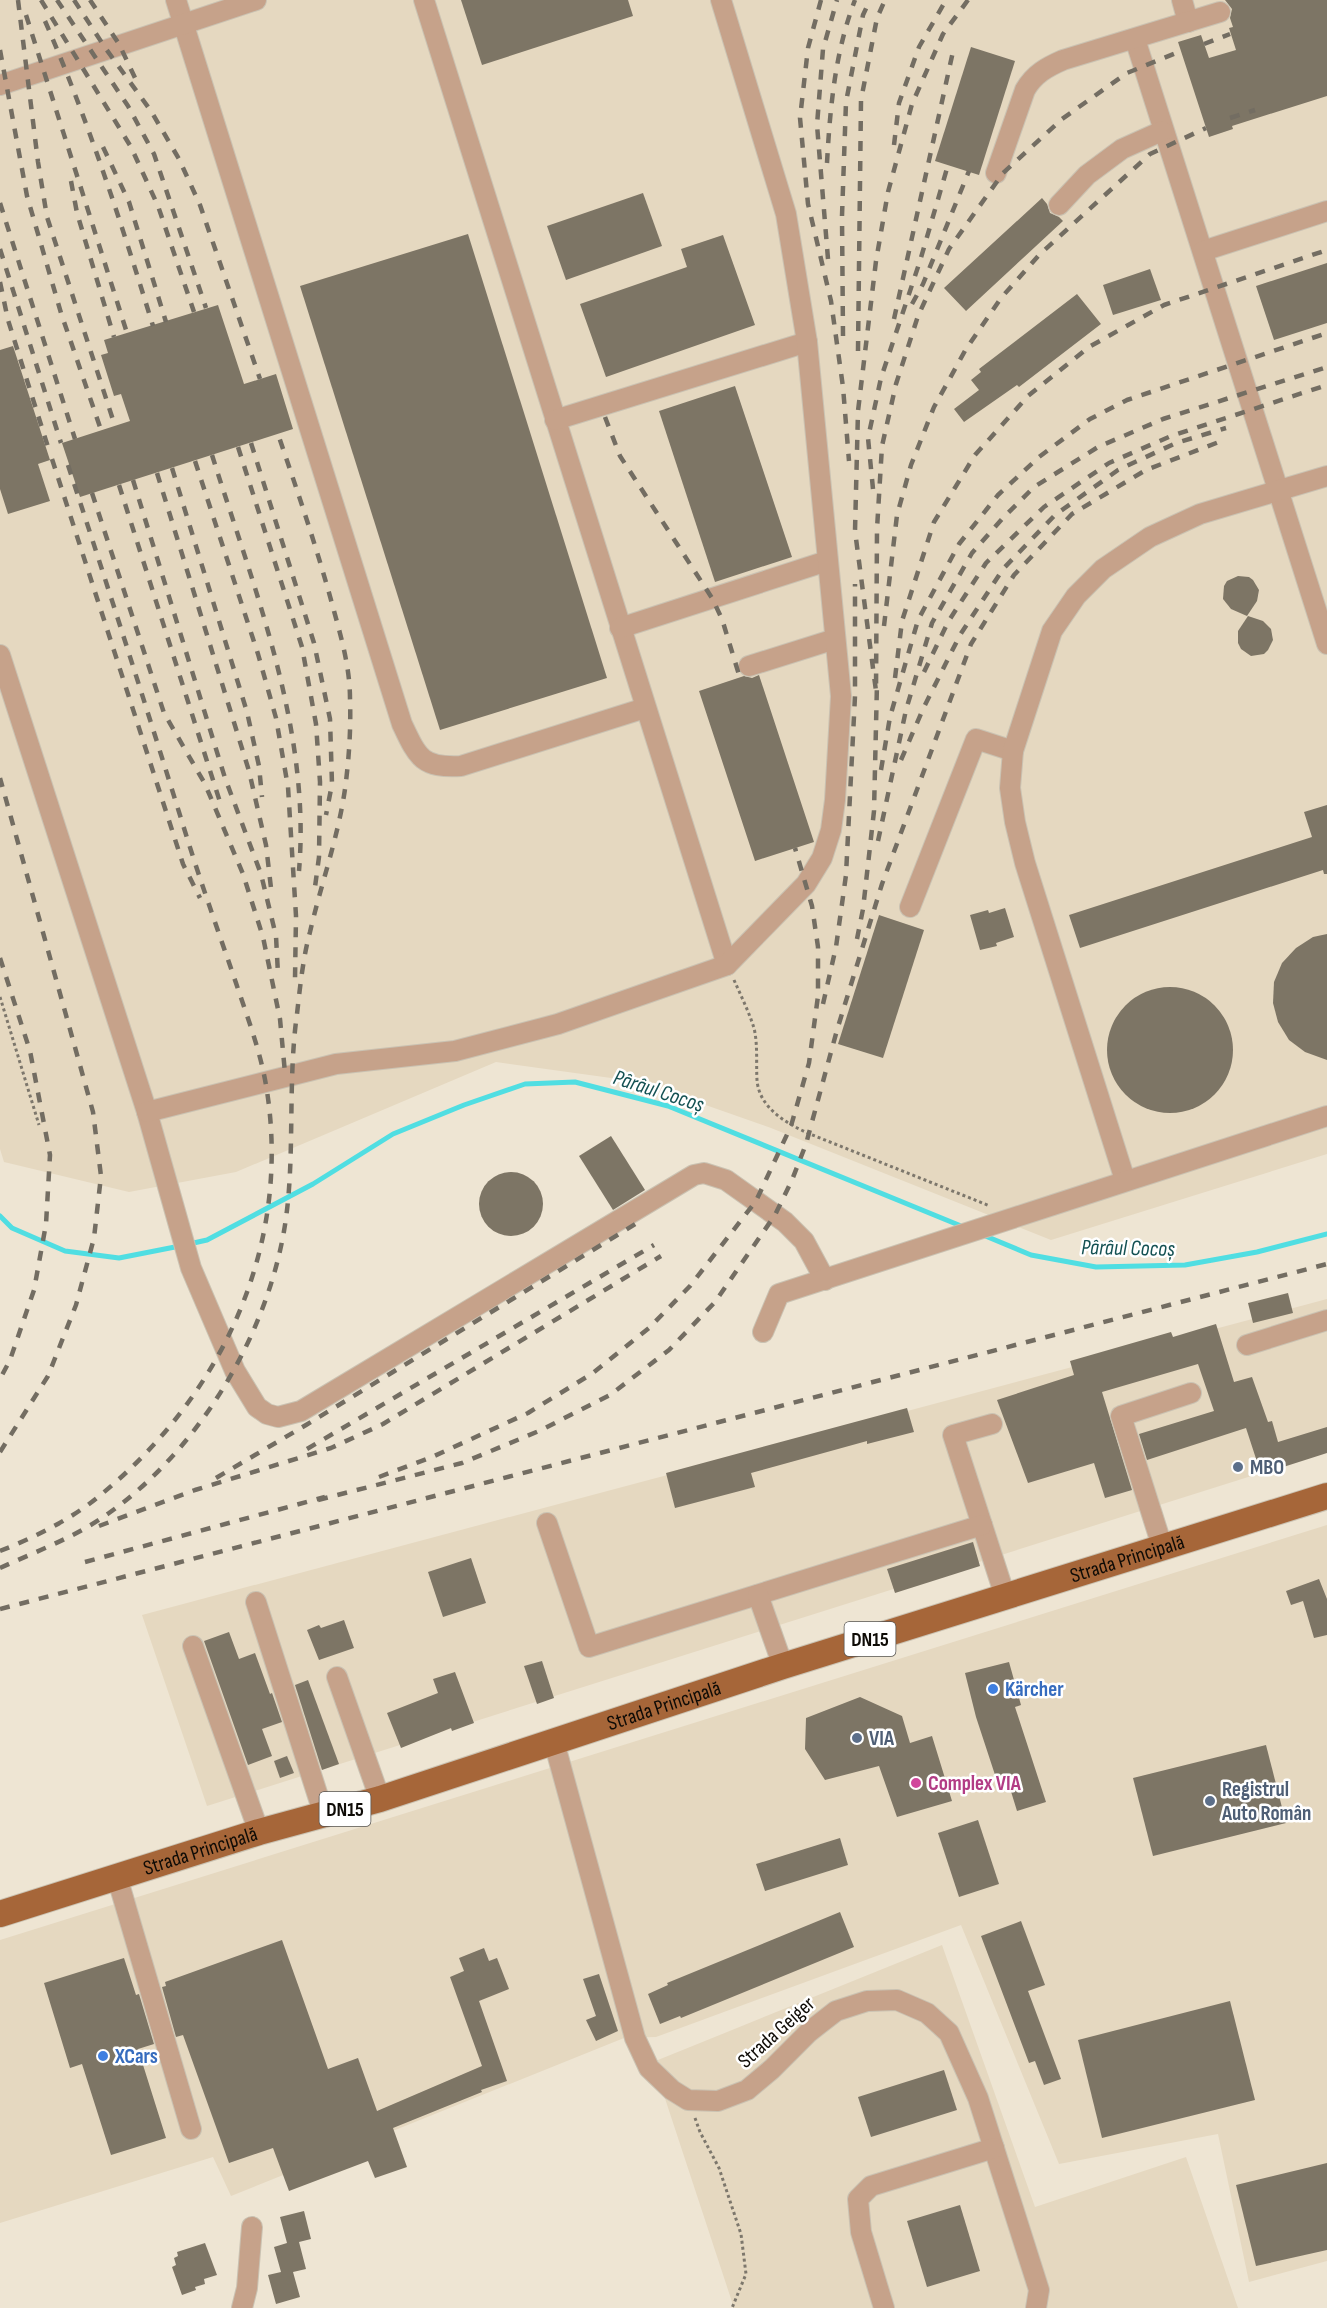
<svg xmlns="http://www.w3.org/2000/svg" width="1327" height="2308" font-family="'Sofia Sans Condensed',sans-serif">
<rect width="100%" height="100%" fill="#eee5d3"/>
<g fill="#e5d8c0">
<polygon points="0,0 1327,0 1327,1154 1051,1240 771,1128 640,1082 496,1062 236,1172 129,1192 4,1162 0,1149"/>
<polygon points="1327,1299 1327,1452 207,1806 142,1615"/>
<polygon points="1327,1525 1327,2261 1249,2282 1218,2134 1059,2164 961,1925 656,2037 624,2038 231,2196 213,2157 0,2223 0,1940"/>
<polygon points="942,1945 1035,2207 1186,2157 1238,2308 734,2308 653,2062"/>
</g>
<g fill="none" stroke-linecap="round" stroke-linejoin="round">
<g stroke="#50dee2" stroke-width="5">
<polyline points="0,1216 12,1228 65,1251 119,1258 180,1246"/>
<polyline points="983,1235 1031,1255 1096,1267 1185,1265 1257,1252 1327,1234"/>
<polyline points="189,1244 207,1240 313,1184 393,1134 464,1105 525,1084 575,1082 668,1106 966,1228"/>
</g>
</g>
<g fill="#7d7565">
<polygon points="461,0 628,0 633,16 482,65"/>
<polygon points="1225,0 1327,0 1327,96 1232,126 1233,129 1209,137 1178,42 1201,35 1209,58 1236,50 1229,28 1233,27 1230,18 1232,9"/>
<polygon points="971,47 1015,61 979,175 935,161"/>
<polygon points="643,193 662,246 566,280 547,226"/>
<polygon points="1042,198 1047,204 1050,213 1059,217 1063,221 966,311 944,288"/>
<polygon points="468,234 607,678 440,730 300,286"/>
<polygon points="723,235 755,325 606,377 580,304 687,267 681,249"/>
<polygon points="1327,263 1327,323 1274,340 1256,286"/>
<polygon points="1150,269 1161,300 1113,315 1103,285"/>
<polygon points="1077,294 1101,324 1019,387 1017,385 964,422 954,409 979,390 971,380 981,372 979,369"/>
<polygon points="218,305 244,384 276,374 293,429 80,497 62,443 130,421 121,394 114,396 101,355 108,353 104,340"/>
<polygon points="13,346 50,460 38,464 50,501 8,514 0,489 0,350"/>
<polygon points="735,386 792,557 715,582 659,411"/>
<polygon points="1238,576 1249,577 1253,580 1259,590 1257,601 1247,616 1231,609 1223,599 1224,586 1227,581"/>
<polygon points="1248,616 1263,621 1271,629 1273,640 1268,650 1264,654 1251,656 1241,649 1238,643 1238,631"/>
<polygon points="759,675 814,842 755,861 699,691 744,676 752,678"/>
<polygon points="1327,805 1327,874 1324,874 1323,870 1080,948 1069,915 1312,837 1304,812"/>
<polygon points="1005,908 1014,937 996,943 997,946 980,950 970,915 988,910 989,913"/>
<polygon points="879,915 924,930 883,1058 838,1044"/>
<polygon points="1327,934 1327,1060 1305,1052 1289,1040 1278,1022 1273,1003 1274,982 1282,963 1296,948 1313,937"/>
<circle cx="1170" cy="1050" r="63"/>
<polygon points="611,1136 645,1190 613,1210 579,1156"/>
<circle cx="511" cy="1204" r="32"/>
<polygon points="1288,1293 1293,1313 1253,1323 1248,1303"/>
<polygon points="1216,1324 1234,1382 1252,1377 1268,1422 1272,1421 1278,1442 1327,1427 1327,1453 1261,1474 1246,1428 1147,1460 1139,1434 1214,1411 1198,1364 1102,1392 1132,1490 1105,1498 1094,1463 1028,1483 997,1400 1074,1375 1070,1361 1171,1332 1173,1337"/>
<polygon points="907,1408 914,1432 867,1444 867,1441 751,1473 755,1487 675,1508 666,1473"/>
<polygon points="973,1542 980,1566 895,1593 887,1569"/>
<polygon points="471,1558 486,1603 443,1617 428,1572"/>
<polygon points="1319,1579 1327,1599 1327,1635 1314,1638 1303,1601 1291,1605 1286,1591"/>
<polygon points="344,1620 354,1648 319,1660 307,1630 319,1625 321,1628"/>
<polygon points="229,1632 239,1659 255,1653 270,1694 272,1693 282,1722 262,1729 272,1756 248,1765 204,1641"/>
<polygon points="542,1661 554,1698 537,1704 524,1666"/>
<polygon points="1009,1662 1021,1705 1015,1707 1046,1802 1017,1811 1009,1785 999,1787 976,1717 965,1673"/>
<polygon points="455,1672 474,1723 452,1731 451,1728 401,1748 387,1713 438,1693 433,1679"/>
<polygon points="308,1680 339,1764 322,1770 295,1685"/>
<polygon points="860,1697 902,1716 910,1743 932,1736 952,1801 897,1817 879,1766 825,1780 805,1749 806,1718"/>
<polygon points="1266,1745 1286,1823 1153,1856 1133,1778"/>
<polygon points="287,1756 294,1773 280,1778 274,1761"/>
<polygon points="978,1820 999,1884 959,1897 938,1833"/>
<polygon points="840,1838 848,1865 765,1891 756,1864"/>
<polygon points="840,1912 854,1947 681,2018 680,2016 660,2024 648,1994 668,1985 667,1983"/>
<polygon points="1021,1921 1045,1985 1028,1991 1061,2079 1044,2085 1035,2061 1029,2063 981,1936"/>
<polygon points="282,1940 328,2069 358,2058 377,2111 482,2066 450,1977 464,1971 459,1958 484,1948 489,1961 497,1958 509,1989 479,2001 507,2081 481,2090 482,2092 393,2128 407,2167 375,2178 368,2161 289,2191 273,2148 229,2163 183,2035 176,2037 162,1987 166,1986 165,1982"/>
<polygon points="124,1958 136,1995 139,1994 154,2044 138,2049 166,2138 111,2155 82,2064 70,2068 44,1983"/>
<polygon points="599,1974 618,2031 596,2041 586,2020 596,2016 583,1979"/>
<polygon points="1230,2001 1255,2100 1102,2138 1078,2040"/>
<polygon points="944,2070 957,2110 871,2137 858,2097"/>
<polygon points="1327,2163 1327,2250 1256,2266 1236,2185"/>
<polygon points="960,2205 980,2271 927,2287 907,2221"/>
<polygon points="304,2211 311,2239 299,2242 306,2269 293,2272 300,2297 276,2304 268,2275 281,2272 274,2247 287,2243 280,2217"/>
<polygon points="205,2243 217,2275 204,2279 205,2284 195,2287 196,2290 182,2295 172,2267 176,2265 174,2258 178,2256 177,2252"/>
</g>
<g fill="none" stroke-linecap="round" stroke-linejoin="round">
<g stroke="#cac2b2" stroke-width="22">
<g id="minor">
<path d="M176 0 402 724C418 758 422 768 461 766L645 708"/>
<polyline points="424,0 727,965"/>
<polyline points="1182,0 1188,22"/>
<polyline points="1135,39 1327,644"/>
<polyline points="0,85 256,0"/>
<path d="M996 173 1025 90C1034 74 1047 67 1063 60L1220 12"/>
<polyline points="1059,205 1087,175 1122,149 1162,131"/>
<polyline points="1203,251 1327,211"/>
<polyline points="555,420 807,342"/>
<polyline points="620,628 827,561"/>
<polyline points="0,655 147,1112 191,1268 235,1371 257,1407 267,1414 278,1417 301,1411 694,1175 704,1173 726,1180 785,1222 804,1241 825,1280"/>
<polyline points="749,666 835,639"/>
<polyline points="910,907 976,739 1013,751"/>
<polyline points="147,1112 336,1064 455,1051 558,1024 727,965 806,884 822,858 831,830 835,800 841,696 807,342 786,214 721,0"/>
<polyline points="1125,1180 1025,863 1015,822 1010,788 1013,751 1052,631 1076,596 1103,569 1150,537 1200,514 1327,476"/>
<path d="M763 1332 779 1294C962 1236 1144 1174 1327 1116"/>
<polyline points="1247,1345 1327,1320"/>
<polyline points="992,1424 953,1435 1005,1596"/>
<polyline points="547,1523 589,1647 982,1525"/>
<polyline points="1162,1546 1121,1416 1191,1393"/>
<polyline points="758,1595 783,1666"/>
<polyline points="256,1602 324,1815"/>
<polyline points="193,1646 259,1832"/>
<polyline points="337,1677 380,1799"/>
<polyline points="554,1742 635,2038 649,2068 672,2090 688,2100 718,2101 747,2090 772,2069 809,2032 836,2011 867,2001 897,2000 927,2013 949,2033 978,2098 1039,2290 1036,2308"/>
<polyline points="117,1877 191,2129"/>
<polyline points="242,2308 247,2288 252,2227"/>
<polyline points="884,2308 861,2232 858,2199 871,2186 994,2148"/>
</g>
</g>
<g stroke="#cac2b2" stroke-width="28">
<g id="major">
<path id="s1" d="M0 1914 259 1832 380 1799 783 1666 1327 1496"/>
</g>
</g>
<g stroke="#7d776c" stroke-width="3" stroke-dasharray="3 3" stroke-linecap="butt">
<path d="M734 980C741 996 749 1012 754 1028 758 1045 756 1063 757 1080 759 1108 787 1124 810 1134L990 1206"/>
<polyline points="0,997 39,1125"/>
<polyline points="695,2118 700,2132 719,2168 741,2234 746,2274 732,2308"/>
</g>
<use href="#minor" stroke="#c6a28a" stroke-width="20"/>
<use href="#major" stroke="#a66639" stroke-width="26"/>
<g stroke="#736d62" stroke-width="4.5" stroke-dasharray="10 10" stroke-linecap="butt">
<polyline points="18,0 38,162 47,217 115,426"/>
<polyline points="41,0 131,147 158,206 194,312"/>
<polyline points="57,0 128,106 154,154 206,308"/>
<polyline points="74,0 106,49 151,111 179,159 200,205 260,379"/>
<polyline points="90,0 119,44 137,82"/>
<polyline points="821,0 808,48 800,118 808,204 831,301 843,387 849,461"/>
<polyline points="968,0 943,34 912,104 888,192 876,261 858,411 855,531 876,691 877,529 882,446 896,384 918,316 949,249 1003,173 1062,119 1127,73 1181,51"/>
<polyline points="26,15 127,333"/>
<path d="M45 21C88 120 121 222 153 326"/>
<polyline points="1204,44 1230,34"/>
<polyline points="0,50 27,196 61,313 101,430"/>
<polyline points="1230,118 1255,110"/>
<polyline points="894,145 899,103 919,47 946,0"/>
<polyline points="103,147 129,202 166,322"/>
<path d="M827 163C830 108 835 52 855 0"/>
<polyline points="71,181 77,213 114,337"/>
<polyline points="0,203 75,439"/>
<polyline points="0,249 61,443"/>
<polyline points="828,259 817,125 823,49 837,0"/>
<polyline points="0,282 8,320 48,447"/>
<polyline points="912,304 923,284 969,171"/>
<polyline points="894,319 954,47"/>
<polyline points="843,336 842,216 846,102 863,15 870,0"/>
<polyline points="858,351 861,100 877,18 885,0"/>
<polyline points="605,417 620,456 712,598 722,619 740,678"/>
<polyline points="251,443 314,643 330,719 332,784 326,815"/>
<polyline points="238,447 302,647 316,724 320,782 319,857 315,887"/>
<path d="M212 455C254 589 311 729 299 871"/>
<polyline points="52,459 183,864 200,898"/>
<polyline points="195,461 258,654 276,718 288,787 296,916 295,979"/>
<polyline points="172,468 247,712 259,766 262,797"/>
<polyline points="157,473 249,771 266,845 271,888"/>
<polyline points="133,480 225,778 261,874 276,936 278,974"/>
<polyline points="119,485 220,802"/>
<polyline points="873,489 868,438 881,378 920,261 948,165"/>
<polyline points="92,493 164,713 205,784 243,874 263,937 280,1019 285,1073"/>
<polyline points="884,626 897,515 911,465 934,407 966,349 1001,298 1039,255 1150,154 1206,128"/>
<polyline points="924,672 948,622 986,563 1044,507 1109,463 1171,436 1327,385"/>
<polyline points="895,678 902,621 934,522 975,455 1028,396 1089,347 1164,305 1327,250"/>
<polyline points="901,760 923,709 960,635 1003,569 1055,515 1118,470 1176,443 1226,428"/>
<polyline points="881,770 890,717 918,620 959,544 998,495 1039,457 1090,419 1127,400 1327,333"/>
<polyline points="878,841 906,710 932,623 972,553 1003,518 1034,487 1098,447 1163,419 1327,367"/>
<polyline points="857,939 863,909 874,811 877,683"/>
<polyline points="0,958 30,1051 50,1155 46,1224 34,1290 10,1360 0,1379"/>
<polyline points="823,1004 836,947 846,875 855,696 855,584"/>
<polyline points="307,1449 654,1245"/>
<polyline points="0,1452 48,1376 76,1305 94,1238 101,1176 93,1112 0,778"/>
<polyline points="379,1477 432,1457 528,1413 593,1373 649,1328 690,1286 756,1201 791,1126 809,1063 818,996 818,947 812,906 795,848"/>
<polyline points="216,1478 306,1425 642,1220"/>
<polyline points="318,1500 462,1463 539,1431 610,1395 669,1350 715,1302 775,1215 792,1180 806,1144 837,1030 882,884 971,644 1014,575 1072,514 1146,470 1224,440"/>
<polyline points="99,1526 195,1490 331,1448 383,1424 661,1256"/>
<path d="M0 1551C33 1538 70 1520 98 1497 222 1397 293 1245 266 1085 260 1050 247 1016 236 983 220 936 203 889 188 841 148 712 107 584 65 456"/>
<polyline points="85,1562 325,1497"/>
<path d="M0 1568C37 1551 76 1537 109 1513 198 1450 265 1339 284 1231 296 1162 287 1085 297 1014 300 987 303 958 310 932 321 884 338 838 345 789 349 759 351 729 350 699 350 669 342 640 334 611 318 551 298 493 278 434"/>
<polyline points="0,1609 1327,1264"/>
</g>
</g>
<g fill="#5c6f8a" stroke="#fff" stroke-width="2">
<circle cx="1238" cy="1467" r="6"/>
<circle cx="857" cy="1738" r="6"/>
<circle cx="1210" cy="1801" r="6"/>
</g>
<g fill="#3f7fe0" stroke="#fff" stroke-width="2">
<circle cx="993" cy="1689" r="6"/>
<circle cx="103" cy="2056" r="6"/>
</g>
<circle fill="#d1479c" stroke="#fff" stroke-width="2" cx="916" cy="1783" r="6"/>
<g text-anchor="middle" stroke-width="5" stroke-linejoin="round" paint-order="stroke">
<g fill="#fff" stroke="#565451" stroke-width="1.5">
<rect x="844.5" y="1622" width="51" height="34" rx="4.5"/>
<rect x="319.5" y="1792" width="51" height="34" rx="4.5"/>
</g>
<g font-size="20" font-weight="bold" fill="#0e0b06">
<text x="870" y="1646">DN15</text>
<text x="345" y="1816">DN15</text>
</g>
<g font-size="21" font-weight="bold" fill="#4e5e75" stroke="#fff" text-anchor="start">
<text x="1250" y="1474">MBO</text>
<text x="869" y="1745">VIA</text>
<text x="1222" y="1796">Registrul<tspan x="1222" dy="24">Auto Român</tspan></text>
</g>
<g font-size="21" fill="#0e0b06" stroke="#fff">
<text dy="7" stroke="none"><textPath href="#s1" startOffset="1182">Strada Principală</textPath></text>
<text dy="7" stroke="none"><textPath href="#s1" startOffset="696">Strada Principală</textPath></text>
<text dy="7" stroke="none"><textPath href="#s1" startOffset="210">Strada Principală</textPath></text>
<text transform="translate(776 2032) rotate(-42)" y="7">Strada Geiger</text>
</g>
<g font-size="21" font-weight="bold" fill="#366cbe" stroke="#fff" text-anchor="start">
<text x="1005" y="1696">Kärcher</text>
<text x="115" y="2063">XCars</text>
</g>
<g font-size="21" font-weight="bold" fill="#b23c85" stroke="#fff" text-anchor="start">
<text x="928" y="1790">Complex VIA</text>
</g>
<g font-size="22" font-style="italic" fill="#145153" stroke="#fff">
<text transform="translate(659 1090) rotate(18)" y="8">Pârâul Cocoș</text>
<text transform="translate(1128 1247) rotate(1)" y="8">Pârâul Cocoș</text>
</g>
</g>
</svg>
